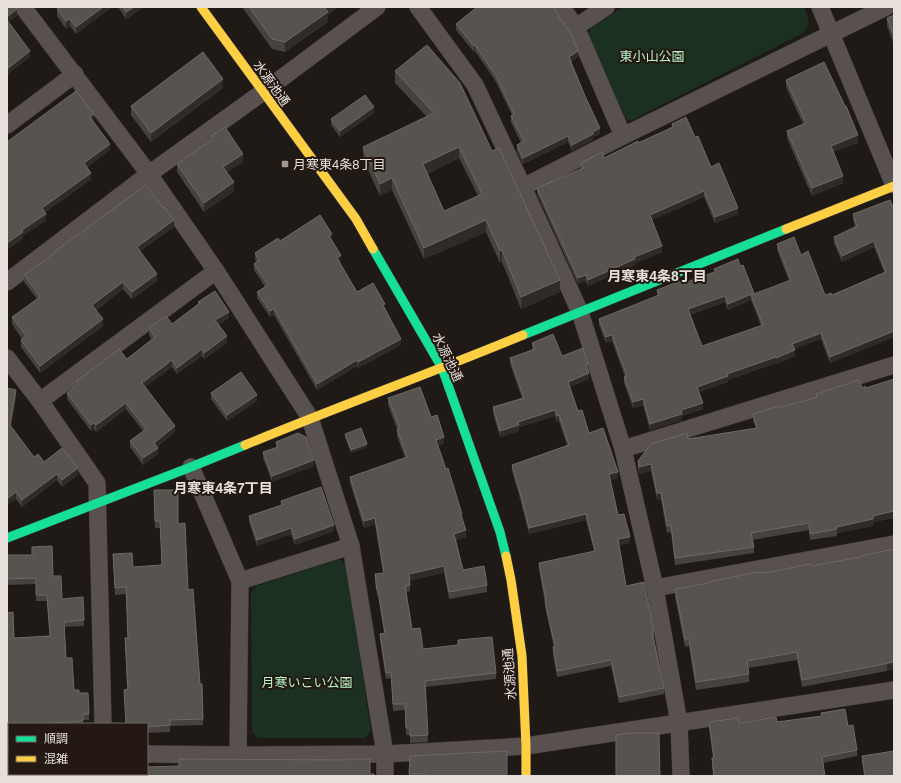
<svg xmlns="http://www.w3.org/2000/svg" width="901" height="783" font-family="Helvetica,'Noto Sans JP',sans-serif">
<rect width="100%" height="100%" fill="#1f1a16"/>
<g fill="#1c3021">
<polygon points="623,7 804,7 809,22 805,32 630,121 624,117 588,37 590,29"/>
<polygon points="340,559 346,564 371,731 365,738 258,738 252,732 251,593 256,586"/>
</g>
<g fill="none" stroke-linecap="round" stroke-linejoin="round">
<g stroke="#3a3632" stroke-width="18">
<g id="street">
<polyline points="23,7 149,174 216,271 310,418 351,546 385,754 385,776"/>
<polyline points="418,7 475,85 523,187 580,312 623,449 655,588 679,723 681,776"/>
<polyline points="561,7 576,27 623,136"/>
<polyline points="820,7 894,185"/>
<polyline points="576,27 606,7"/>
<polyline points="7,125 75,74"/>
<polyline points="523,187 623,136 886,7"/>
<polyline points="7,282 149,174 263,92 377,7"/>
<polyline points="7,358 40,401 97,483 103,724"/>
<polyline points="40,401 216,271"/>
<polyline points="623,449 894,365"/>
<polyline points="191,467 240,581 238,755"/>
<polyline points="240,581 351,546"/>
<polyline points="655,588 894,544"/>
<polyline points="7,754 9,754"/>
<polyline points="147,754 238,755 385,754 526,746 894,690"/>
<polyline points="105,774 105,776"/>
</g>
</g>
<g stroke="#3a3632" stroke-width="10">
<g id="fast">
<polyline points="373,249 442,368 500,532 506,556"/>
<polyline points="523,335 786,229"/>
<polyline points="7,538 191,467 245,445"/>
</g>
</g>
<g stroke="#3a3632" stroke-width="10">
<g id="slow">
<polyline points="201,7 356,219 373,249"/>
<polyline points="786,229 894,186"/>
<path d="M245 445C337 407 431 373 523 335"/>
<polyline points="506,556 511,580 522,656 526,746 526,776"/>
</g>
</g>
<use href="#street" stroke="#585150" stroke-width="17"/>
<use href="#fast" stroke="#16e098" stroke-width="9"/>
<use href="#slow" stroke="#ffcf43" stroke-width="9"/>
</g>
<g fill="#46423f" fill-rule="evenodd">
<polygon points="60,7 112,7 76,34 70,26 66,29 57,16 57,9"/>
<polygon points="118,7 144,7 126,19"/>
<polygon points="242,7 338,7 328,15 328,22 285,52 272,49"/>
<polygon points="894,15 894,45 887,26 887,18"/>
<polygon points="559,18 578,57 571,62 600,134 593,137 593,140 572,151 568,142 523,164 517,151 517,145 521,143 511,122 511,116 512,115 496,82 475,51 474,52 456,30 456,24"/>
<path d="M395 71 492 151 560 292 521 309 502 262 500 263 486 232 424 259 392 190 380 196 363 159V147L427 117 395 83ZM459 158 478 196 444 211 427 174Z"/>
<polygon points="786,80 858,143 833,152 843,183 812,196 787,138 787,131 803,124 786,87"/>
<polygon points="223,88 151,142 131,115 131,106"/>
<polygon points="374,113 340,137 331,125 331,119"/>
<polygon points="672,124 695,137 738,214 715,223 704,197 652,220 662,252 635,263 635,265 588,286 586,281 578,284 537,194 537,188 581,169 581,163 604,158 672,128"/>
<polygon points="211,136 243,162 227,172 234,191 204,212 177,172 177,164 211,141"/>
<path d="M890 200 894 337 830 363 821 339 794 349 795 356 776 364V363L728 380V382L699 392 703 409 682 416V420L650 430 643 405 633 408 624 383V377H625L612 341 606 343 599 325V319L657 296V290L681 284 714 272V269L740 266 754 294 789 281 777 250V244L801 255 825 295H832L884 272 874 247 842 262 834 243V237L855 227 853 220V214ZM751 300 761 326 702 346 690 315 725 302 728 310Z"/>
<polygon points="174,227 140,251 157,281 132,299 123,289 96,310 103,326 40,373 21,347 21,340 22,339 12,324 12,317 37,299 24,282 24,275"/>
<polygon points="332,240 332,241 341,261 339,262 357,292 385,309 401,345 358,368 357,366 317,390 274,315 270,317 257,298 257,292 265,287 254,270 254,264 256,262 255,259 255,253 280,241"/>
<polygon points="198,302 229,318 219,324 227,343 204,359 202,356 177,374 172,367 145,387 175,432 157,447 158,454 143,465 130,447 130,441 143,431 126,409 96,432 94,429 91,431 67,399 67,393 76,386 76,382 127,359 152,340 149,335 149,328 172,324 198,304"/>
<polygon points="532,343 588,369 589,379 570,387 578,411 589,433 618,478 610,480 618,515 630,543 619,545 626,586 654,632 654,638 664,688 664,694 619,703 611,666 557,677 553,653 553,647 554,647 545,607 545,603 539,569 539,563 594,551 586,520 529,534 521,502 512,471 512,465 567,445 559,421 557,422 555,416 519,427 519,431 500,437 493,413 493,407 522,398 510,364 510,358 532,350"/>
<polygon points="894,379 894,518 873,522 873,526 837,533 837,536 810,540 809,530 752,540 754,547 754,553 675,565 671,532 667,533 661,499 657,500 651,471 639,474 638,468 638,461 688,439 756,428 753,421 753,414 779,408 816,397 816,394 862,388 866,388"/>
<polygon points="7,388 16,397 11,426 34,457 44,462 78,475 62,487 57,480 22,507 16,499"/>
<polygon points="211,393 257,401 227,421 211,399"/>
<polygon points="388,398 431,417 444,443 438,446 462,518 466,537 456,540 463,570 487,585 487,592 449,599 444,573 410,580 410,591 406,592 412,629 423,649 458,645 458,640 496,673 496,679 425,687 428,742 410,743 410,735 406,735 405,710 393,711 391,678 386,679 380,640 380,634 384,633 378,596 377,596 375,581 375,574 383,573 375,524 364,528 350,483 350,477 405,458 397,436 397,429 388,405"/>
<polygon points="345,434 367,447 351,453 345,437"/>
<polygon points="276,442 314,466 272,482 263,458 263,452 276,448"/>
<polygon points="154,490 178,524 188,590 200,684 203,719 203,725 170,726 170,732 147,733 147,724 126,724 124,690 127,689 125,638 128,638 126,594 115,595 113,554 133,567 162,565 160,528 155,528"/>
<polygon points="281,501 334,531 295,545 291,534 257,546 249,522 249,516 281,505"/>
<polygon points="32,547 53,576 62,599 84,620 84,626 64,627 66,658 74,690 79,693 89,714 89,720 83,720 83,724 9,724 9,734 7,734 7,613 14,638 50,636 47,601 36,601 36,584 7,585 7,555 32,555"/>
<polygon points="894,549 887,671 802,687 797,660 748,668 749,674 749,682 696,690 689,646 685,647 675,597 675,589 758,573 764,573 812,566 860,557"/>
<polygon points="821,713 848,726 857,750 857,756 823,763 825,776 713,776 712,764 712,758 713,758 709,728 709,722 739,723 777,722 821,716"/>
<polygon points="410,756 507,776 409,776"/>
<polygon points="862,756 894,776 864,776 862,761"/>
</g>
<g fill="#2f2b27">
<polygon points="103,7 112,7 76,34 76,27"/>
<polygon points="134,7 144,7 126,19 126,12"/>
<polygon points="324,7 338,7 328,15 328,22 285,52 285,42"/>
<polygon points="17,9 17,16 7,23 7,17"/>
<polygon points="70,19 70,26 66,29 66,21"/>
<polygon points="475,45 475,51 474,52 474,46"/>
<polygon points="30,51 30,57 7,75 7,69"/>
<polygon points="578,51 578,57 569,63 569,57"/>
<polygon points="223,79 223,88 151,142 151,133"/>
<polygon points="8,87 8,93 7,94 7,88"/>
<polygon points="374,107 374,113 340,137 340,131"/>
<polygon points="94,114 94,121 90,124 90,117"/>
<polygon points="600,128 600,134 593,137 593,140 572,151 572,145 593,132"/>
<polygon points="858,135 858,143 831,153 831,146"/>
<polygon points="568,136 568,142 523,164 523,158"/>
<polygon points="110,144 110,150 84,170 84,163"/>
<polygon points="459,147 459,158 423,176 423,164"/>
<polygon points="243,154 243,162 223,175 223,167"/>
<polygon points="91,173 91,180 42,215 42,208"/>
<polygon points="843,176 843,183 812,196 812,188"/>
<polygon points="392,178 392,190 380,196 380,184"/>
<polygon points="234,182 234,191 204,212 204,203"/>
<polygon points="704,191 704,197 650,221 650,215"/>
<polygon points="738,208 738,214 715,223 715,217"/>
<polygon points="46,214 46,221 23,236 23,239 7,250 7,243 22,230"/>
<polygon points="174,220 174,227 137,253 137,247"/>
<polygon points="486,220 486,232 424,259 424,248"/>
<polygon points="332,234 332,240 329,242 329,236"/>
<polygon points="874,241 874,247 842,262 842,256"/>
<polygon points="662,246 662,252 635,263 635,265 588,286 588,280 634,257"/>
<polygon points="502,250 502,262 500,263 500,251"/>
<polygon points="341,255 341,261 337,264 337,258"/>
<polygon points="157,274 157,281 145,290 145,283"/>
<polygon points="586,275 586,281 578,284 578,278"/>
<polygon points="560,280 560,292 521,309 521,297"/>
<polygon points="123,282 123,289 92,312 92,305"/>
<polygon points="145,282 145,289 132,299 132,292"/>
<polygon points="754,293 754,299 751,295 751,300 728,310 728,304"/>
<polygon points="725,296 725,302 688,315 688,309"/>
<polygon points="274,309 274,315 270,317 270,311"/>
<polygon points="229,312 229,318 215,327 215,320"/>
<polygon points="103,319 103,326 40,373 40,366"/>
<polygon points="894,331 894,337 830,363 830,357"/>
<polygon points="821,333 821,339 792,350 792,344"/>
<polygon points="612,335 612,341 606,343 606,337"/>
<polygon points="227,336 227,343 204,359 204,353"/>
<polygon points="401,339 401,345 358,368 358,362"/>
<polygon points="202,349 202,356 177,374 177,368"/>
<polygon points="795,350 795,356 776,364 776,358"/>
<polygon points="776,357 776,363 728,380 728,382 697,393 697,387 727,374"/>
<polygon points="172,360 172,367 142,389 142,383"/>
<polygon points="357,360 357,366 317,390 317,384"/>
<polygon points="589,373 589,379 568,388 568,382"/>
<polygon points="16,390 16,397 10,431 10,425"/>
<polygon points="257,395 257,401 227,421 227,415"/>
<polygon points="643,399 643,405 633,408 633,402"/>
<polygon points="126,403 126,409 96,432 96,425"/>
<polygon points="703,403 703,409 682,416 682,420 650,430 650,424 681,410"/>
<polygon points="555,410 555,416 519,427 519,431 500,437 500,431 518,422"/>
<polygon points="559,415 559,421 557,422 557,416"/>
<polygon points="94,423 94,429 91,431 91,425"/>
<polygon points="175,426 175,432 154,449 154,443"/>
<polygon points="444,437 444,443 436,446 436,440"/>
<polygon points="367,444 367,447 351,453 351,450"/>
<polygon points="158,448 158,454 143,465 143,458"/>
<polygon points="314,460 314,466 272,482 272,476"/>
<polygon points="651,464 651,471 639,474 639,467"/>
<polygon points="78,468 78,475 62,487 62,480"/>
<polygon points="618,472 618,478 609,480 609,474"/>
<polygon points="57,474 57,480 22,507 22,500"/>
<polygon points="16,492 16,499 7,505 7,499"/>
<polygon points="657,493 661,493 661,499 657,500"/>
<polygon points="894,511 894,518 873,522 873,526 837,533 837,527 873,516"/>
<polygon points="586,514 586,520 529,534 529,528"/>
<polygon points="375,518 375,524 364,528 364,521"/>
<polygon points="334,525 334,531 295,545 295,539"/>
<polygon points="291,528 291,534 257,546 257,540"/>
<polygon points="466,530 466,537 454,540 454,534"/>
<polygon points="630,537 630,543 618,545 618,539"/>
<polygon points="444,566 444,573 409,581 409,574"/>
<polygon points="894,662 894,670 887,671 887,664"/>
</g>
<g fill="#57534f" stroke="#6e6965" fill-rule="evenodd">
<polygon points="7,7 15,7 17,9 7,17"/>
<polygon points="60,7 103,7 76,27 70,19 66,21 57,9"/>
<polygon points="123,7 134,7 126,12"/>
<polygon points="249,7 324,7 328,12 285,42 272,39"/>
<polygon points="477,7 553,7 559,15 558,16 571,34 578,51 569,57 585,96 600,128 593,132 593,134 572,145 568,136 523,158 517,145 524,141 511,116 514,114 496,76 475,45 474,46 456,24"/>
<polygon points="894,15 894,36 887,18"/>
<polygon points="7,20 30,51 7,69"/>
<path d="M427 45 460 83 492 151 499 148 560 280 521 297 502 250 500 251 486 220 424 248 392 178 380 184 363 147 434 113 395 71ZM459 147 482 194 444 211 423 164Z"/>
<polygon points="203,52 223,79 151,133 131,106"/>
<polygon points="824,62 845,106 846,106 858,135 831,146 843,176 812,188 787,131 806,123 786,80"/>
<polygon points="76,91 94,114 90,117 110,144 84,163 91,173 42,208 46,214 22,230 23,232 7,243 7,142"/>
<polygon points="365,95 374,107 340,131 331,119"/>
<polygon points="686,117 695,137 698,136 711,167 719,163 738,208 715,217 704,191 650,215 662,246 634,257 635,259 588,280 586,275 578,278 537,188 583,168 581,163 602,152 604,158 638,141 638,143 673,127 672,124"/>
<polygon points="225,127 243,154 223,167 234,182 204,203 177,164 213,139 211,136"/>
<polygon points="146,185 163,208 164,207 174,220 137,247 157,274 132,292 123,282 92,305 103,319 40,366 21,340 26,336 12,317 40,297 24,275 44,261 61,247"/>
<polygon points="890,200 894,209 894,331 830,357 821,333 792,344 795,350 776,358 776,357 727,374 728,376 697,387 703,403 681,410 682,414 650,424 643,399 633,402 624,377 627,376 612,335 606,337 599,319 659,295 657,290 680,281 681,284 715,272 714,269 738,259 740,266 743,265 754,293 728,304 725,296 688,309 702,346 763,325 751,295 791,280 777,244 794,237 801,255 808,251 825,295 831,293 832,295 886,272 874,241 842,256 834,237 857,226 853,214"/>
<polygon points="320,215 332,234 329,236 341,255 337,258 357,292 373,283 385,304 383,305 401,339 358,362 357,360 317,384 274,309 270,311 257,292 268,285 254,264 259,260 255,253 278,238 280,241"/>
<polygon points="215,291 229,312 215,320 227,336 204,353 202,349 177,368 172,360 142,383 175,426 154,443 158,448 143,458 130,441 146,429 126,403 96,425 94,423 91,425 67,393 78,384 76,382 119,349 127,359 155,337 149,328 166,316 172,324 200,303 198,302"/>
<polygon points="553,334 562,356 583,348 588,364 586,364 589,373 568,382 578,411 582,410 589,433 603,428 618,472 609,474 618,515 624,514 630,537 618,539 626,586 644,582 654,632 652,632 664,688 619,697 611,660 557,671 553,647 555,646 545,601 546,601 539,563 595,551 586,514 529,528 521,496 512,465 569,445 559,415 557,416 555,410 518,422 519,425 500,431 493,407 524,398 510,358 535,349 532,343"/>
<polygon points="241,372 257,395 227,415 211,393"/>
<polygon points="894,379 894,511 873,516 873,519 837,527 837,529 810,534 809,523 751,533 754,547 675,558 671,525 667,526 661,493 657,493 651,464 639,467 638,461 651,444 687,433 688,439 757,428 753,414 779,406 779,408 817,397 816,394 859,380 862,388 865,386 866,388"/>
<polygon points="420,387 431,417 437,415 444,437 436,440 446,469 448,468 462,514 461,515 466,530 454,534 463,570 484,566 487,585 449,592 444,566 409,574 410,585 405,586 412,629 420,628 423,649 458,645 458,640 492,637 496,673 425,681 428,735 410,736 410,728 406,728 405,704 393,704 391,672 386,673 380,634 385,633 378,590 377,590 375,574 384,573 375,518 364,521 350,477 407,457 397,429 400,429 388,398"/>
<polygon points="7,388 16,390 10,425 34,457 38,454 44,462 62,448 78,468 62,480 57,474 22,500 16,492 7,499"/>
<polygon points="361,428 367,444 351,450 345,434"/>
<polygon points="298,433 306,437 314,460 272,476 263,452 278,447 276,442"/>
<polygon points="321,487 334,525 295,539 291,528 257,540 249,516 282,505 281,501"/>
<polygon points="154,490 178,490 178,524 185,523 188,590 193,589 200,684 202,684 203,719 170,720 170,725 147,727 147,724 126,724 124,690 128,689 125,638 128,638 126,587 115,588 113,554 132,553 133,567 162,565 160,521 155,521"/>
<polygon points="52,546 53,576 61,576 62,599 83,597 84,620 64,622 66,658 72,658 74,690 79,690 79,693 88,693 89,714 83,714 83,721 54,723 54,724 9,724 9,728 7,728 7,613 13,612 14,638 50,636 47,595 36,595 36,578 7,579 7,555 32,555 32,547"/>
<polygon points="894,549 894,662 802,680 797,652 747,661 749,674 696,682 689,639 685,639 675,589 709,583 708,582 758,572 758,573 763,572 764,573 811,564 812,566 860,557 860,556"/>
<polygon points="845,709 848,726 853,725 857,750 822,757 825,776 714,776 712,758 714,758 709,722 738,718 739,723 776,717 777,722 822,716 821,713"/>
<polygon points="630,733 659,733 660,776 616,776 616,735"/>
<polygon points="507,751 507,776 425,776 425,774 409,774 410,756"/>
<polygon points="894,751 894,776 865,776 862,756"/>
<polygon points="179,759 347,760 347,759 370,759 370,774 374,774 374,776 123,776 123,774 147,774 147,767 179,766"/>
<polygon points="7,762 9,762 9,774 62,774 62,776 7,776"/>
</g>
<rect fill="#a09a95" stroke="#231912" stroke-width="1.5" x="281" y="160" width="8" height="8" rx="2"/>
<g text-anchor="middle" stroke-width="4" stroke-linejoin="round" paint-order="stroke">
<g font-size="13" fill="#b9f2c8" stroke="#231912">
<text x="652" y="61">東小山公園</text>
<text x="307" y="687">月寒いこい公園</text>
</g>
<g font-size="13" fill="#e6dfda" stroke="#231912">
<text transform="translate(272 83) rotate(54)" y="5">水源池通</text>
<text transform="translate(448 357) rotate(64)" y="5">水源池通</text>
<text transform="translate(509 674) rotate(-94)" y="5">水源池通</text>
</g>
<g font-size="13" fill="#e6dfda" stroke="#231912" text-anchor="start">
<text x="293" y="169">月寒東4条8丁目</text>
</g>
<g font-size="14" font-weight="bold" fill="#e6dfda" stroke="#231912">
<text x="657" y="281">月寒東4条8丁目</text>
<text x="223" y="493">月寒東4条7丁目</text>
</g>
</g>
<rect width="901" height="783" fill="none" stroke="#e6dfda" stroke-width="16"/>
<rect x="8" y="723" width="140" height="52" fill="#231912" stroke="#716862"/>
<rect x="16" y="736" width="20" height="6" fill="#16e098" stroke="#716862"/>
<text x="44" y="743" font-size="12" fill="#e6dfda">順調</text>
<rect x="16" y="756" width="20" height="6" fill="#ffcf43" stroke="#716862"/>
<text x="44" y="763" font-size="12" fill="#e6dfda">混雑</text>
</svg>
